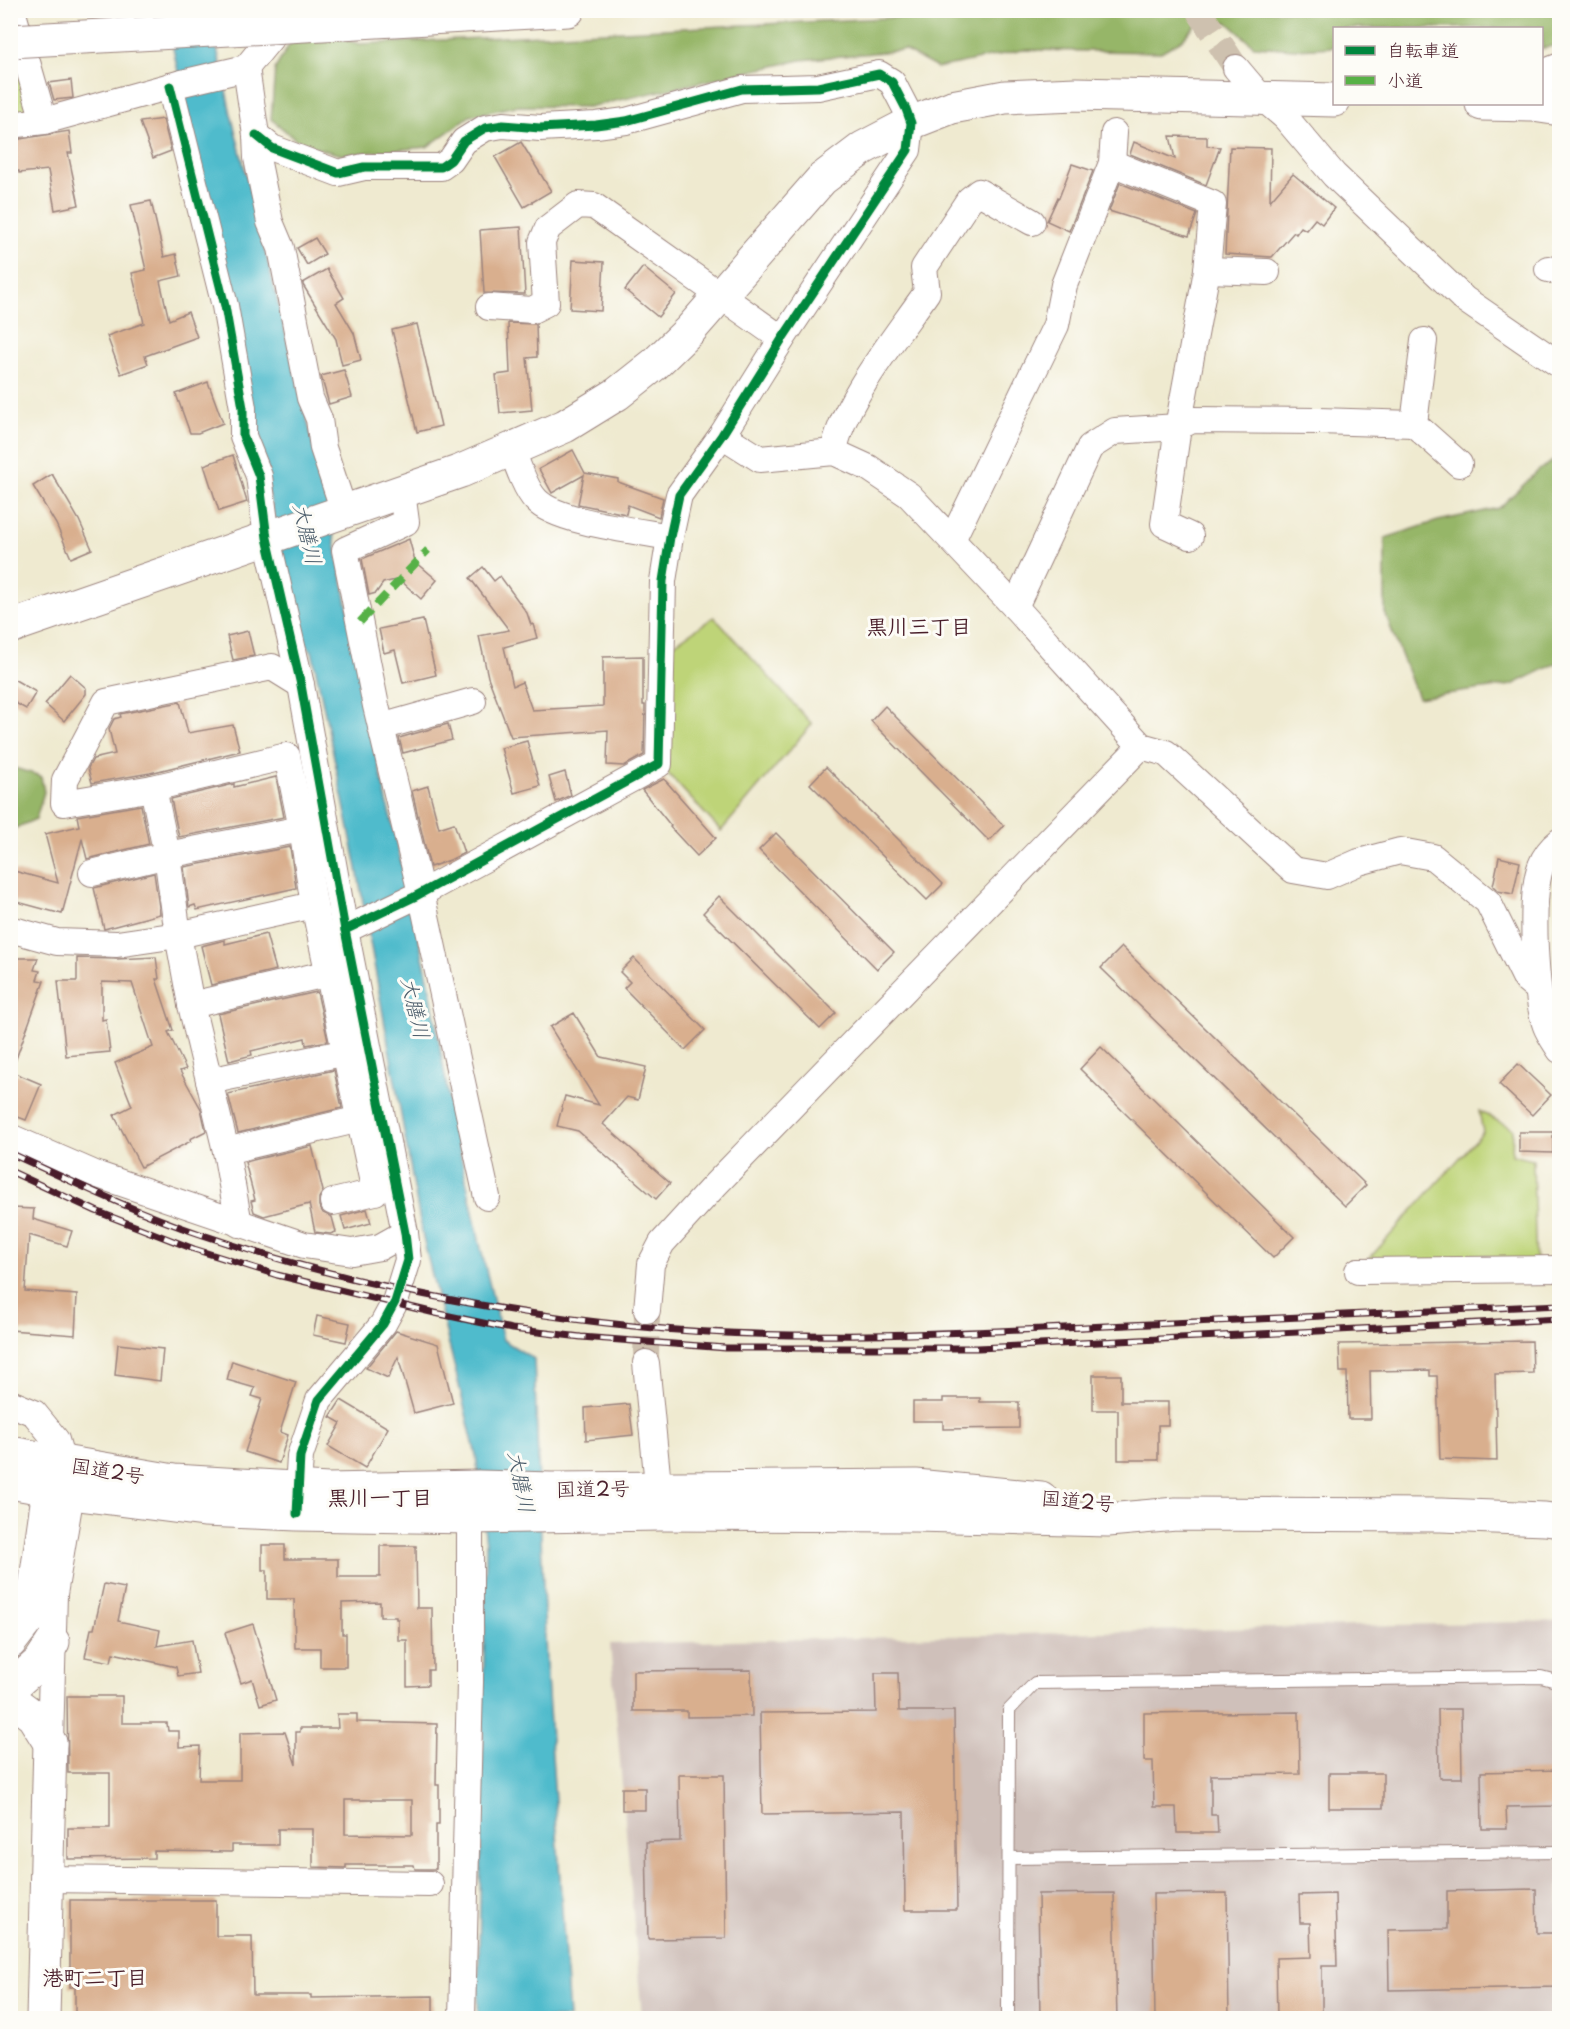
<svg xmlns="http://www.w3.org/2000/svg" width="1570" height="2029" font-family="'Playpen Sans','Klee One',sans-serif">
<rect width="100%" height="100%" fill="#fdfcf7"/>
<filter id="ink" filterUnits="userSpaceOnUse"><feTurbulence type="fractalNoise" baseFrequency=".0167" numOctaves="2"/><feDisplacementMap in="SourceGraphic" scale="12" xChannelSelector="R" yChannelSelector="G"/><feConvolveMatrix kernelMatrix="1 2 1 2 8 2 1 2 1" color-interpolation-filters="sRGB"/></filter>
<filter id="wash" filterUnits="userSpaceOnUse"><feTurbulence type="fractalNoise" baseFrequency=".008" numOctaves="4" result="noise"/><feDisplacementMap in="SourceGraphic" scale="24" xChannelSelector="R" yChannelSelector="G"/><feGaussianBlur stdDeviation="1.35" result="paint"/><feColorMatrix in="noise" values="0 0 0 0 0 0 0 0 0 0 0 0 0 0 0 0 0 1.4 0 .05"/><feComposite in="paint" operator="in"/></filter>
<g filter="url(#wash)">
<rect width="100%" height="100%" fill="#efead0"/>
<polygon fill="#cfc0ba" points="1559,1621 1559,2018 642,2018 610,1644"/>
<g fill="#bed478" stroke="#847a52" stroke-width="1.5">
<polygon points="10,28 31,111 10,115"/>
<polygon points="714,617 812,724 721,831 659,764 661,653"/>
<polygon points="1479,1111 1513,1129 1512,1155 1533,1160 1536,1270 1358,1271 1483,1132"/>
</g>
<g fill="#96b668" stroke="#706a4a" stroke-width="1.5">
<polygon points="1046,10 1559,11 1559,44 1542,49 1542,28 1334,28 1334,47 1295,49 1254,46 1227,22 1196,24 1182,40 1161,52 1023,50 937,68 904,50 801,60 588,107 516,106 470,116 427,147 342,155 301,144 271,119 275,69 292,40 327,35 360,44"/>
<polygon points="1559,457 1559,662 1512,685 1418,698 1385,613 1385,538 1438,521 1499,508 1538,471"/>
<polygon points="11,767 41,776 44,792 36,819 11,830"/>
</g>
<polygon fill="#50bbcc" stroke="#4d6d7c" stroke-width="1.5" points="165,11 209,11 231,114 326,496 376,754 429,983 450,1106 481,1249 503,1340 534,1359 546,1662 569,2018 478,2018 486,1544 476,1455 423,1238 356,863 312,651 300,638"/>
<g id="blocks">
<g fill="#d9af8e" fill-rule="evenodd">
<polygon points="71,80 73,98 54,100 49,83"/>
<polygon points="163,119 171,151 153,158 140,122"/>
<polygon points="69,131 72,153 68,153 79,205 55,210 48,170 19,173 19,171 10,171 10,152 16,152 14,140"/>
<polygon points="1170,136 1207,137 1207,146 1220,147 1206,185 1130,154 1134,142 1175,159"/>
<polygon points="521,142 551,191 524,207 495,157"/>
<polygon points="1230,147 1271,148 1270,201 1293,174 1334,208 1322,224 1315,219 1306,230 1301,227 1296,234 1294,232 1272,257 1225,254"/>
<polygon points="1072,164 1093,171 1069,231 1047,221 1058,197 1059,198"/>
<polygon points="1120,183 1197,214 1189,236 1109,211"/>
<polygon points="151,201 164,257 176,254 181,276 160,281 169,320 188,312 197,337 145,356 148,364 121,374 107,336 144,323 132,273 146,270 131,205"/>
<polygon points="521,227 525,294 484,293 480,230"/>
<polygon points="315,238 325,254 307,265 297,248"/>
<polygon points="573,260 604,262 601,311 570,309"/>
<polygon points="643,267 676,294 658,317 625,290"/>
<polygon points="327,269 344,298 336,303 354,333 361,360 342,365 336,339 303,285 303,283"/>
<polygon points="508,323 536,324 537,357 527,358 532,410 500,413 496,375 510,373"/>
<polygon points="417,324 441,426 417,432 392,330"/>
<polygon points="344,370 352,397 329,404 321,376"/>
<polygon points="208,382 223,423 198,433 190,433 176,394"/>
<polygon points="573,450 585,473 618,479 618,482 663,498 659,517 628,505 626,514 578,504 584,475 552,493 539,469"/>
<polygon points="233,455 247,502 219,511 204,465"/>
<polygon points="52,474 79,520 92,549 71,558 56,524 33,486"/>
<polygon points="409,539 415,561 437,580 421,599 399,579 383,583 376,593 369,595 362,559"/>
<polygon points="483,567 494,581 500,576 527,613 531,625 533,624 537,638 504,647 513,686 522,682 532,710 603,706 603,657 643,656 643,705 645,705 644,755 624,766 607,765 608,730 511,737 488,677 479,636 509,630 470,578"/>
<polygon points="423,620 436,675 403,683 395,650 384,653 379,629"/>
<polygon points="248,631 254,656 233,660 227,636"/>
<polygon points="70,674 86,688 86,694 64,721 45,704"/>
<polygon points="10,677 36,692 26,709 10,700"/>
<polygon points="180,702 188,733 233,725 240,751 150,773 92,783 88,768 93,759 115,754 109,729 114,719 121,717 120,714"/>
<polygon points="885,706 1004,826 989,841 871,721"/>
<polygon points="448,724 452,740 403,753 399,738"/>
<polygon points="527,741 540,786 514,793 501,748"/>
<polygon points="826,767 943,884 927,900 810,784"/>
<polygon points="565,772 571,795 556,802 549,777"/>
<polygon points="276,777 284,817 179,837 171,799 234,784 234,787"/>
<polygon points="664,779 716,838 697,856 670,827 671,826 642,790"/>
<polygon points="428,786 439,828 454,823 464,853 450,860 430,867 412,791"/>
<polygon points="141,805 149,844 87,859 82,839 62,914 10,900 10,883 14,871 58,883 45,834 79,826 77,816"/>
<polygon points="776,833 894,952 877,969 759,850"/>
<polygon points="290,847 296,888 197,910 195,905 189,907 184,867"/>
<polygon points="1499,857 1520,862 1513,894 1498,891 1493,886"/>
<polygon points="154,873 160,914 104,929 94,888"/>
<polygon points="719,896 836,1013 820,1029 703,913"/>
<polygon points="266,934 276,970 211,985 201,946 225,940 225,944"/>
<polygon points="1122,947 1366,1185 1345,1206 1101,968"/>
<polygon points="156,957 159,979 156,979 173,1030 168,1032 186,1069 180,1071 201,1109 206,1131 190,1139 191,1141 141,1167 114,1115 132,1106 115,1063 153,1047 132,983 102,982 102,1020 106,1019 110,1052 66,1056 58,981 77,981 77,958 117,959"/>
<polygon points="10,958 38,958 34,970 40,971 37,980 44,981 13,1067 10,1066"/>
<polygon points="634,958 705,1030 685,1050 624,988 630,982 620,972"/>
<polygon points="317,992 328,1041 306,1045 305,1038 251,1051 252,1055 229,1061 218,1014"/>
<polygon points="574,1013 601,1057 646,1067 638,1100 627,1097 603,1124 670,1183 656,1199 578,1131 557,1126 565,1096 599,1105 550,1027"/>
<polygon points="1101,1047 1294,1237 1273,1258 1080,1069"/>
<polygon points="1518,1064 1551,1095 1532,1115 1499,1084"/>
<polygon points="334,1070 342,1108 238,1133 228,1094"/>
<polygon points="10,1071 41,1084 26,1120 10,1114"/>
<polygon points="1519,1132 1553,1132 1553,1153 1519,1152"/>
<polygon points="312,1146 323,1191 319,1198 319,1206 323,1213 332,1217 336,1232 330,1234 315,1232 309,1204 264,1216 254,1212 251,1201 255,1200 245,1162"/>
<polygon points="12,1208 34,1209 33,1219 72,1231 67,1246 29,1235 25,1291 77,1295 75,1335 10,1330"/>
<polygon points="367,1209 371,1223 345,1230 341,1216"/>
<polygon points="317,1316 350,1323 346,1342 313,1335"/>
<polygon points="396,1331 438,1344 453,1403 414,1413 398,1357 388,1378 366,1368"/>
<polygon points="1532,1341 1533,1373 1495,1374 1497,1461 1440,1459 1437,1376 1430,1376 1430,1370 1370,1371 1371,1419 1348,1419 1347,1372 1340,1372 1339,1344"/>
<polygon points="118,1344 163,1349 160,1381 115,1375"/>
<polygon points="232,1361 296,1382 280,1432 288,1435 279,1463 245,1452 262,1399 252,1396 255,1388 227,1380"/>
<polygon points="1093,1375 1121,1375 1121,1402 1168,1402 1168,1425 1158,1425 1158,1460 1118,1460 1118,1410 1093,1410"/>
<polygon points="943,1398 980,1398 980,1402 1019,1402 1019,1428 943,1429 943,1421 913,1421 913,1402 943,1402"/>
<polygon points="341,1400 388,1428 365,1468 328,1446 341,1423 330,1417"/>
<polygon points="629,1404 633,1435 586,1440 585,1408"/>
<polygon points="262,1545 285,1545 285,1559 338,1559 338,1577 380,1577 380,1546 416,1546 417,1608 432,1608 433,1670 428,1670 428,1685 407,1686 407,1640 398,1640 398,1619 396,1619 396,1617 380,1617 380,1602 342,1603 342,1634 346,1634 346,1667 320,1667 320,1648 295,1648 294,1599 267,1599 267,1570 262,1570"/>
<polygon points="104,1584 125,1588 118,1621 160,1630 157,1646 192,1640 198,1673 178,1676 176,1667 113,1653 111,1662 85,1657 91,1629 94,1629"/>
<polygon points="253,1624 276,1700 260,1705 252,1679 241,1683 225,1633"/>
<polygon points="751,1670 752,1716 687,1717 687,1711 633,1711 633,1671"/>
<polygon points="875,1673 898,1673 899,1711 954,1711 957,1910 905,1910 904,1812 762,1814 760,1713 876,1712"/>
<path d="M67 1696H122V1723H167L168 1731H179V1747L200 1746 199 1780H240V1733L285 1732 296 1765V1732H300V1728H338L337 1714H357V1722L437 1724 436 1785H439V1825H436V1869H415L414 1865H346V1868L313 1867V1829H278V1845H232V1852L154 1851V1858L68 1859V1828H110V1773H68ZM345 1800H412V1835L345 1834Z"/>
<polygon points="1438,1709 1461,1709 1462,1778 1439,1778"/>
<polygon points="1210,1712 1210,1713 1299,1712 1300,1774 1211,1775 1211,1815 1217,1815 1218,1833 1177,1833 1176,1807 1154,1807 1153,1761 1144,1761 1144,1713"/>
<polygon points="1560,1770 1560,1806 1506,1807 1507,1829 1482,1829 1481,1772"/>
<rect x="1329" y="1773" width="54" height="35"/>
<polygon points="679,1775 724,1775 726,1938 648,1939 646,1842 680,1841"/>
<rect x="622" y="1788" width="23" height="22"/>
<polygon points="1536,1889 1537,1933 1560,1933 1560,1987 1389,1990 1388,1930 1447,1929 1447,1891"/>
<polygon points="1114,1893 1117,2019 1040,2019 1038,1894"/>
<polygon points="1227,1893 1229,2019 1155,2019 1153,1894"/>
<polygon points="1335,1894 1337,1966 1322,1966 1322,2019 1277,2019 1276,1958 1311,1957 1310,1923 1300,1923 1299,1895"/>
<polygon points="70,1900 216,1900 216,1936 252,1936 253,1995 311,1995 311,1998 433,1996 433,2019 75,2019 75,1987 70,1987"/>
</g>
</g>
</g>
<g filter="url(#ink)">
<use href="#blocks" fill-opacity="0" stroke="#9c847e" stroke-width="1.5"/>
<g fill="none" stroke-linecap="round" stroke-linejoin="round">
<g stroke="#cec1af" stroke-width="26" stroke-dasharray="26 13" stroke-linecap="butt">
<polyline points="1198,10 1236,68"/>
<polyline points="646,1363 647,1310"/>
</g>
<g stroke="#9c847e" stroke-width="14">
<g id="lane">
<polyline points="1009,1858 1560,1852"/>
<polyline points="1008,2018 1009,1710 1035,1683 1541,1677 1560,1682"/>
</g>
</g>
<g stroke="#9c847e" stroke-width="28">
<g id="street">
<polyline points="12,10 44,121"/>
<polyline points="246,68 256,135 257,158 270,222 281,248 310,398 319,419 323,448 344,511"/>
<polyline points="1236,68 1258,94 1285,117 1334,175 1464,299 1560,365"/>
<polyline points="1542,84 1550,70 1560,66"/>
<polyline points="170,86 225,306 243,408 243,436 259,476 267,538 301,685 345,930 405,1233 408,1260 395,1302 383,1324 319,1400 300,1456 297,1505"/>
<polyline points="10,125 44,121 178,84 246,68 273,35 272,11"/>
<polyline points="256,135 272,148 338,173 364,167 441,167 451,160 464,141 485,128 503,125 540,128 596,125 626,121 742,89 818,87 879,74 892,82 906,109 911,123 908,150 782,339 722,435 679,495 670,537 663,581 659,764 414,897 345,930"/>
<polyline points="1112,163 1213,204 1207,270 1178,427 1164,524 1190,536"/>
<polyline points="1548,269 1560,272"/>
<polyline points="1207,270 1267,272"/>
<polyline points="489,307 532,310 546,303 542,242 548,228 578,205 594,206 782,339"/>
<polyline points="1424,341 1414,424 1459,464"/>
<polyline points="722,435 760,459 834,452 869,468 909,495 1015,607 1141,746 1166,753 1293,870 1327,876 1359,862 1400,851 1433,857 1488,902 1526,979 1538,989"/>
<path d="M512 450C517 464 526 490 536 500 556 522 638 531 670 537"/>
<path d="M834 452C840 405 899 333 927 292L924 268 969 200 979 192 1032 222"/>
<polyline points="402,492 406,522 345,550 376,706 421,893 487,1197"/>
<polyline points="952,540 1056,325 1064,285 1112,163 1114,133"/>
<polyline points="1015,607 1090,447 1115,431 1178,427 1192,420 1319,421 1414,424"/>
<polyline points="301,685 272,667 106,702 65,780 64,803 153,788 287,756 302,829 314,905 375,1192 333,1202"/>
<polyline points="381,727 473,701"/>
<polyline points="153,788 167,855 178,935 191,1005 226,1151 239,1224"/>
<path d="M1560 841C1551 848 1545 855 1541 866 1529 896 1535 996 1546 1026 1549 1034 1555 1042 1560 1050"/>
<polyline points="92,873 167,855 302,829"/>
<polyline points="10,929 57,942 117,944 178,935 314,905"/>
<polyline points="191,1005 330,973"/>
<polyline points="209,1081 347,1052"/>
<polyline points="10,1137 95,1174 304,1245 352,1252 380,1247 405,1233"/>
<polyline points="226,1151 360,1119"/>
<polyline points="1358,1271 1560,1269"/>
<polyline points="647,1310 651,1264 662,1243 715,1185 1141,746"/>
<polyline points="646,1363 660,1505"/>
<polyline points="10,1403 34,1413 56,1440 71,1493 54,1594 50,1743"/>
<polyline points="46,1879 430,1884"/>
<polyline points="462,2018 470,1682 470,1517"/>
</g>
</g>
<g stroke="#9c847e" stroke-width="35">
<g id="secondary">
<polyline points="1482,104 1533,105 1560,109"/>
<polyline points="10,627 461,471 565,426 617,394 655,364 690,330 822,179 863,148 911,123 952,107 1005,97 1076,94 1334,100"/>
<polyline points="43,2018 50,1743"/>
</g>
</g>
<g stroke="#9c847e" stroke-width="35">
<g id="highway">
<polyline points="341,23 568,10"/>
<polyline points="10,1453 174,1481 328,1490 478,1487 551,1489 916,1486 1041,1498"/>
<polyline points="10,1482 71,1493 204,1510 297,1514 470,1517 660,1514 915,1515 1108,1520 1176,1514 1441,1515 1545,1519 1560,1521"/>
<polyline points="10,1642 31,1615 49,1489 59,1469"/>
<polyline points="10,1688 40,1662 53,1642"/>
<polyline points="10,1702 14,1702 33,1716 50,1743"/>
</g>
</g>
<use href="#lane" stroke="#fff" stroke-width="12"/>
<use href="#street" stroke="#fff" stroke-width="26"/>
<use href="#secondary" stroke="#fff" stroke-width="33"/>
<use href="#highway" stroke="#fff" stroke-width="33"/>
<g stroke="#4a1f2b" stroke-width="7">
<g id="rail">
<path d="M10 1153C73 1182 135 1212 200 1234 339 1282 487 1311 633 1326 783 1342 935 1334 1085 1327 1243 1320 1401 1312 1560 1305"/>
<polyline points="10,1171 96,1211 194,1249 277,1275 435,1313 512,1329 581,1337 726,1348 978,1348 1560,1319"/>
</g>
</g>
<use href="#rail" stroke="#fdfcf7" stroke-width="4.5" stroke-dasharray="14" stroke-linecap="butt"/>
<g stroke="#9c847e" stroke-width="35" stroke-linecap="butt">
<polyline id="highway-bridge" points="10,41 341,23"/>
</g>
<use href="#highway-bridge" stroke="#fff" stroke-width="33"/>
<polyline stroke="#57b146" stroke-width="8" stroke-dasharray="15 8" stroke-linecap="butt" points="360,622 428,550"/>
<g stroke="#fdfcf7" stroke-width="13">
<g id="cycleway">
<polyline points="170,86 225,306 243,408 243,436 259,476 267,538 301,685 345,930 405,1233 408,1260 395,1302 383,1324 319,1400 300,1456 297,1514"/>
<polyline points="256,135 272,148 338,173 364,167 441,167 451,160 464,141 485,128 503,125 540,128 596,125 626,121 742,89 818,87 879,74 892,82 906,109 911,123 908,150 782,339 722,435 679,495 670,537 663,581 659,764 414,897 345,930"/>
</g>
</g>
<use href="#cycleway" stroke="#00873e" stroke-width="9"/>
</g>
</g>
<g text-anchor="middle" stroke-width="6" stroke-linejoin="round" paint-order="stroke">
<g font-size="20" fill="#4a1f2b" stroke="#fdfcf7">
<text transform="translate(108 1471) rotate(9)" y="7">国道2号</text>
<text transform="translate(593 1489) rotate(-1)" y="7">国道2号</text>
<text transform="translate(1078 1501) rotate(5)" y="7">国道2号</text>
</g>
<g font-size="21" font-style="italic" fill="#4c5d6b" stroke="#fdfcf7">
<text transform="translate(307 534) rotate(77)" y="7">大膳川</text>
<text transform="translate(415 1008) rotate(77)" y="7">大膳川</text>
<text transform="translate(521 1482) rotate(79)" y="7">大膳川</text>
</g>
<g font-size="21" font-weight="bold" fill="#4a1f2b" stroke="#fdfcf7">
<text x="919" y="634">黒川三丁目</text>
<text x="380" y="1505">黒川一丁目</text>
<text x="95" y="1985">港町二丁目</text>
</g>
</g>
<rect width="1570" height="2029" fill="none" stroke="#fdfcf7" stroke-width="36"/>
<rect x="1333" y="27" width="210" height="78" fill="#fdfcf7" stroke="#b5a4a5" stroke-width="1.5"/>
<rect x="1345" y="46" width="30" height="9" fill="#00873e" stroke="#b5a4a5" stroke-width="1.5"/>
<text x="1387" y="57" font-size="18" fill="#4a1f2b">自転車道</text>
<rect x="1345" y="76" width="30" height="9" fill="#57b146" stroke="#b5a4a5" stroke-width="1.5"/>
<text x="1387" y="87" font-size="18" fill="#4a1f2b">小道</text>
</svg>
